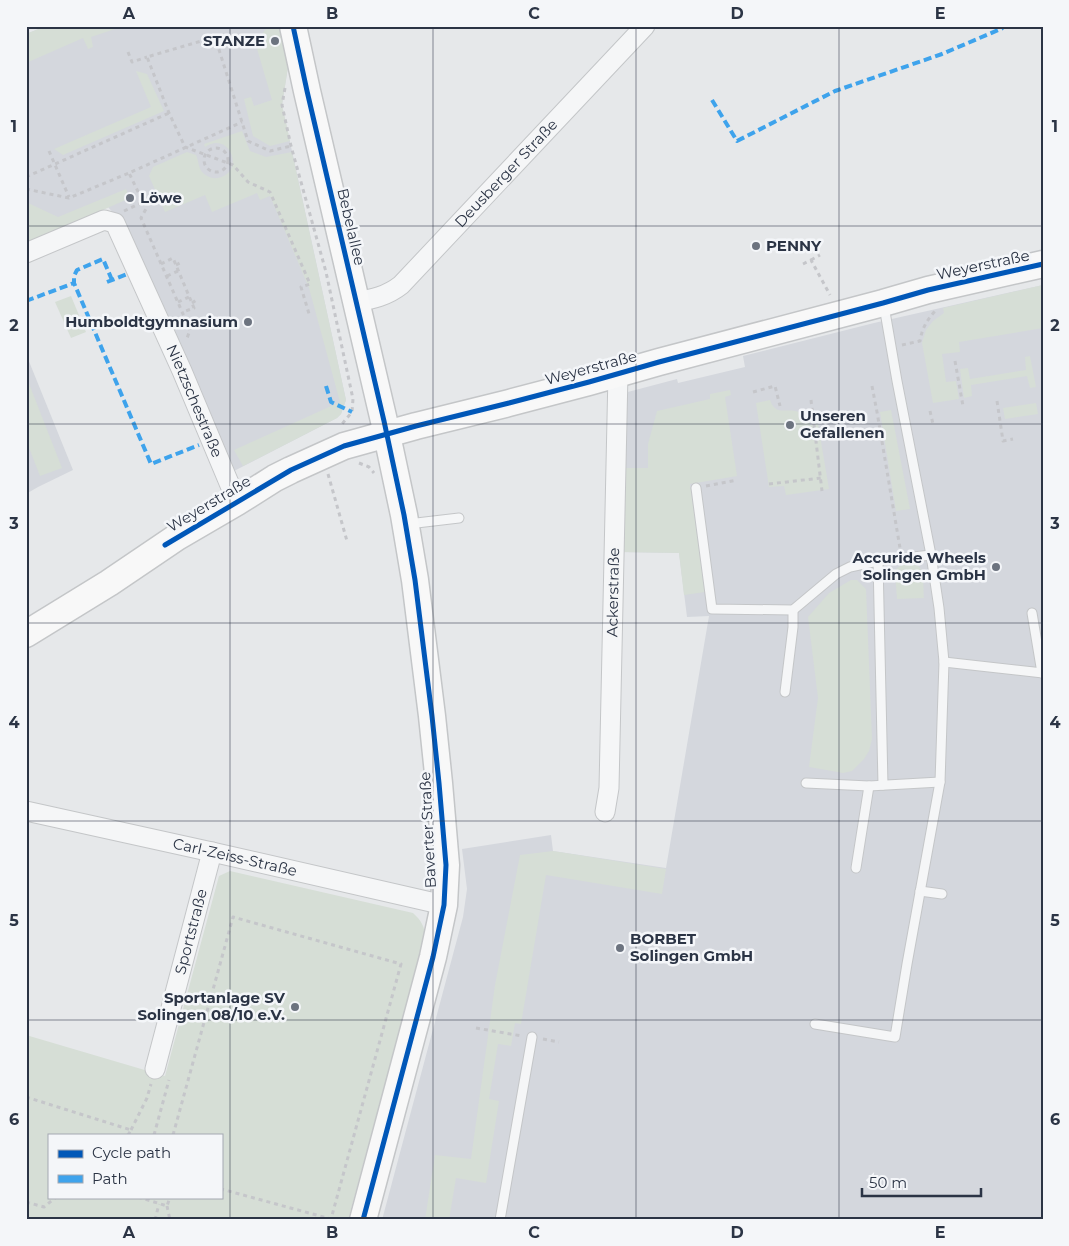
<svg xmlns="http://www.w3.org/2000/svg" width="1069" height="1246" font-family="Montserrat,sans-serif">
<rect width="100%" height="100%" fill="#e6e8ea"/>
<g fill="#d4d7dd">
<polygon points="46,26 280,26 288,67 282,105 346,400 341,414 337,418 234,471 123,224 108,207 26,244 26,34"/>
<polygon points="1043,285 1043,1220 382,1220 463,917 467,889 462,849 551,835 553,851 666,868 709,616 687,617 679,553 621,552 624,393 677,379 678,383 745,367 743,356 874,323"/>
<polygon points="26,354 73,470 38,487 26,494"/>
</g>
<g fill="#d6ded6" fill-rule="evenodd">
<polygon points="46,26 124,26 91,37 93,47 88,49 83,38 26,63 26,34"/>
<polygon points="268,26 280,26 288,67 282,105 290,141 270,146 253,136 244,99 251,97 254,106 272,100 253,35 257,34 258,36 262,34"/>
<polygon points="136,71 147,74 164,111 63,155 54,149 151,107"/>
<path d="M242 131 250 151 266 157 292 152 346 400 341 414 337 418 243 466 234 450 340 402 309 288 270 196 260 200 257 193 212 212 205 195 165 212 149 176 153 167 187 152 196 155C199 161 198 168 203 173 207 177 213 179 218 178 246 173 230 130 205 147L204 144Z"/>
<polygon points="126,189 130,198 26,244 26,202 58,217"/>
<polygon points="1043,285 1043,328 959,342 960,352 942,354 946,382 956,381 959,399 933,403 922,343 926,330 933,321 944,313 943,308"/>
<polygon points="71,296 86,332 71,338 55,302"/>
<polygon points="1030,356 1036,387 1030,388 1027,376 971,385 972,396 964,398 960,369 968,368 970,379 1026,370 1025,357"/>
<polygon points="26,376 62,468 40,476 26,440"/>
<polygon points="730,390 731,395 725,397 737,476 690,484 705,592 684,595 679,553 621,552 623,468 648,468 648,444 657,411 710,399 710,394"/>
<path d="M770 400C776 417 786 407 799 412 803 413 806 417 809 420L810 425 818 424 829 489 786 495 784 486 769 487 756 403Z"/>
<polygon points="1036,403 1038,414 1005,419 1003,408"/>
<polygon points="891,410 910,509 896,511 880,412"/>
<path d="M902 565C906 565 914 564 918 566 925 570 923 590 924 598L897 599 895 573 897 568Z"/>
<polygon points="851,580 857,580 866,589 872,739 869,751 864,759 852,771 843,773 809,767 818,698 808,617 829,593"/>
<polygon points="553,851 666,869 662,894 546,875 521,1024 515,1023 511,1046 498,1044 489,1099 499,1101 486,1183 456,1178 449,1220 425,1220 435,1155 471,1159 495,985 520,855"/>
<path d="M230 871 413 913C421 920 425 927 425 937L348 1220H26V1035L165 1076 219 876ZM49 1135H221V1197H49Z"/>
</g>
<g fill="none" stroke-linecap="round" stroke-linejoin="round">
<g stroke="#c4c6c8" stroke-width="11">
<g id="lane">
<polyline points="696,488 712,609 793,610 836,574 850,567 878,561 883,785"/>
<polyline points="408,524 459,518"/>
<polyline points="878,561 931,555"/>
<polyline points="1032,613 1042,673"/>
<polyline points="944,662 1043,673"/>
<polyline points="785,692 793,627 793,610"/>
<polyline points="806,783 869,786 940,782"/>
<polyline points="856,868 869,786"/>
<polyline points="920,891 942,894"/>
<polyline points="815,1024 895,1037 907,964 940,782 944,662 939,608 931,555 897,381 884,306"/>
<polyline points="500,1220 532,1037"/>
</g>
</g>
<g stroke="#c4c6c8" stroke-width="21">
<g id="street">
<path id="s1" d="M26 253 104 220 115 223 182 371 237 502"/>
<path id="s2" d="M356 302C373 299 387 296 401 285L645 26"/>
<path id="s3" d="M26 811 212 852 444 905"/>
<path id="s4" d="M605 812 609 788 618 373"/>
<path id="s5" d="M155 1069 212 852"/>
</g>
</g>
<g stroke="#c4c6c8" stroke-width="29">
<g id="secondary">
<polyline points="293,26 307,91 384,421 404,515 415,580 432,716 439,783 446,865 444,905 433,957 363,1220"/>
<polyline points="26,634 109,583 177,537 237,502 275,478 291,470 344,446 416,426 509,403 589,382 659,362 883,303 928,290 1043,264"/>
</g>
</g>
<g stroke="#c5c6ca" stroke-width="3" stroke-dasharray="4 4" stroke-linecap="butt">
<polyline points="214,34 248,141 270,151 291,146"/>
<polyline points="215,37 147,57 169,113 185,147 233,165 248,182 270,192 310,284 301,287 310,317"/>
<polyline points="128,52 132,62 147,57"/>
<polyline points="285,88 282,105 291,146 326,272 353,399 352,412 342,424"/>
<circle cx="216" cy="160" r="12"/>
<polyline points="49,151 69,197"/>
<polyline points="26,177 169,113"/>
<polyline points="26,189 69,198 129,173"/>
<polyline points="143,202 146,209 141,218 190,330 186,341"/>
<polyline points="124,211 143,202 129,173 242,122"/>
<polyline points="811,260 820,255"/>
<polyline points="161,264 173,258 194,308 183,312"/>
<polyline points="803,264 811,260 830,295"/>
<polyline points="176,265 182,262"/>
<polyline points="167,276 178,271"/>
<polyline points="178,302 189,297"/>
<polyline points="192,303 198,299"/>
<path d="M902 345 920 341C922 328 927 320 936 310"/>
<polyline points="955,361 963,406"/>
<polyline points="872,386 877,412 900,548"/>
<polyline points="753,392 775,386 780,406"/>
<polyline points="1041,394 1043,394"/>
<polyline points="811,400 822,491"/>
<polyline points="997,401 1003,441 1013,439"/>
<polyline points="930,411 933,424"/>
<polyline points="359,463 369,467 374,473"/>
<polyline points="328,474 347,541"/>
<polyline points="769,484 821,478"/>
<polyline points="706,486 737,480"/>
<polyline points="476,1028 522,1036"/>
<polyline points="543,1039 559,1042"/>
<polyline points="26,1097 131,1130 128,1135"/>
<polyline points="131,1130 147,1098 151,1084"/>
<polyline points="154,1135 169,1080"/>
<polyline points="173,1135 233,917 401,964 331,1219 221,1189"/>
<polyline points="138,1197 167,1206 170,1197"/>
<polyline points="26,1202 44,1207 56,1197"/>
<polyline points="167,1206 170,1220"/>
<polyline points="155,1220 159,1204"/>
</g>
<use href="#lane" stroke="#f5f6f7" stroke-width="9"/>
<use href="#street" stroke="#f5f6f7" stroke-width="19"/>
<use href="#secondary" stroke="#f8f8f8" stroke-width="26"/>
<g stroke="#3ea3ec" stroke-width="4" stroke-dasharray="8 4" stroke-linecap="butt">
<polyline points="712,100 737,141 835,91 942,54 1003,28"/>
<polyline points="112,280 103,259 77,270 74,276 74,283 151,464 199,445"/>
<polyline points="107,282 127,274"/>
<polyline points="26,301 74,283"/>
<polyline points="326,386 331,402 352,412"/>
</g>
<g stroke="#f4f6f9" stroke-width="8">
<g id="cycleway">
<polyline points="293,26 307,91 384,421 404,515 415,580 432,716 439,783 446,865 444,905 433,957 363,1220"/>
<polyline points="165,545 291,470 344,446 416,426 509,403 589,382 659,362 883,303 928,290 1043,264"/>
</g>
</g>
<use href="#cycleway" stroke="#0057b8" stroke-width="5"/>
</g>
<path fill="none" stroke="#2b3445" stroke-width="1" stroke-opacity="0.55" d="M230 26V1220M433 26V1220M636 26V1220M839 26V1220M26 226H1043M26 424H1043M26 623H1043M26 821H1043M26 1020H1043"/>
<g fill="#6c737f" stroke="#f4f6f9" stroke-width="2">
<circle cx="275" cy="41" r="5"/>
<circle cx="130" cy="198" r="5"/>
<circle cx="756" cy="246" r="5"/>
<circle cx="248" cy="322" r="5"/>
<circle cx="790" cy="425" r="5"/>
<circle cx="996" cy="567" r="5"/>
<circle cx="620" cy="948" r="5"/>
<circle cx="295" cy="1007" r="5"/>
</g>
<g text-anchor="middle" stroke-width="5" stroke-linejoin="round" paint-order="stroke">
<g font-size="15" font-weight="bold" fill="#2b3445" stroke="#f4f6f9" text-anchor="end">
<text x="265" y="46">STANZE</text>
<text x="140" y="203" text-anchor="start">Löwe</text>
<text x="766" y="251" text-anchor="start">PENNY</text>
<text x="238" y="327">Humboldtgymnasium</text>
<text x="800" y="421" text-anchor="start">Unseren<tspan x="800" dy="17">Gefallenen</tspan></text>
<text x="986" y="563">Accuride Wheels<tspan x="986" dy="17">Solingen GmbH</tspan></text>
<text x="630" y="944" text-anchor="start">BORBET<tspan x="630" dy="17">Solingen GmbH</tspan></text>
<text x="285" y="1003">Sportanlage SV<tspan x="285" dy="17">Solingen 08/10 e.V.</tspan></text>
</g>
<g font-size="15" fill="#2b3445" stroke="#f4f6f9">
<text dy="5" stroke="none"><textPath href="#s2" startOffset="202">Deusberger Straße</textPath></text>
<text transform="translate(351 227) rotate(77)" y="5">Bebelallee</text>
<text transform="translate(983 265) rotate(-12)" y="5">Weyerstraße</text>
<text transform="translate(591 368) rotate(-15)" y="5">Weyerstraße</text>
<text dy="5" stroke="none"><textPath href="#s1" startOffset="291">Nietzschestraße</textPath></text>
<text transform="translate(209 504) rotate(-31)" y="5">Weyerstraße</text>
<text dy="5" stroke="none"><textPath href="#s4" startOffset="220">Ackerstraße</textPath></text>
<text transform="translate(428 830) rotate(-93)" y="5">Baverter Straße</text>
<text dy="5" stroke="none"><textPath href="#s3" startOffset="214">Carl-Zeiss-Straße</textPath></text>
<text dy="5" stroke="none"><textPath href="#s5" startOffset="142">Sportstraße</textPath></text>
</g>
</g>
<rect width="1069" height="1246" fill="none" stroke="#f4f6f9" stroke-width="55"/>
<rect x="48" y="1134" width="175" height="65" fill="#f4f6f9" stroke="#a4a8b1"/>
<rect x="58" y="1150" width="25" height="8" fill="#0057b8" stroke="#a4a8b1"/>
<text x="92" y="1158" font-size="15" fill="#2b3445">Cycle path</text>
<rect x="58" y="1175" width="25" height="8" fill="#3ea3ec" stroke="#a4a8b1"/>
<text x="92" y="1184" font-size="15" fill="#2b3445">Path</text>
<path d="M862 1188v8h119v-8" fill="none" stroke="#2b3445" stroke-width="2.5"/>
<text x="869" y="1188" font-size="15" fill="#2b3445" stroke="#f4f6f9" stroke-width="4" paint-order="stroke">50 m</text>
<rect x="28" y="28" width="1014" height="1190" fill="none" stroke="#2b3445" stroke-width="2"/>
<g font-size="16" text-anchor="middle" font-weight="bold" fill="#2b3445">
<text x="129" y="19">A</text>
<text x="332" y="19">B</text>
<text x="534" y="19">C</text>
<text x="737" y="19">D</text>
<text x="940" y="19">E</text>
<text x="14" y="132">1</text>
<text x="1055" y="132">1</text>
<text x="14" y="331">2</text>
<text x="1055" y="331">2</text>
<text x="14" y="529">3</text>
<text x="1055" y="529">3</text>
<text x="14" y="728">4</text>
<text x="1055" y="728">4</text>
<text x="14" y="926">5</text>
<text x="1055" y="926">5</text>
<text x="14" y="1125">6</text>
<text x="1055" y="1125">6</text>
<text x="129" y="1238">A</text>
<text x="332" y="1238">B</text>
<text x="534" y="1238">C</text>
<text x="737" y="1238">D</text>
<text x="940" y="1238">E</text>
</g>
</svg>
